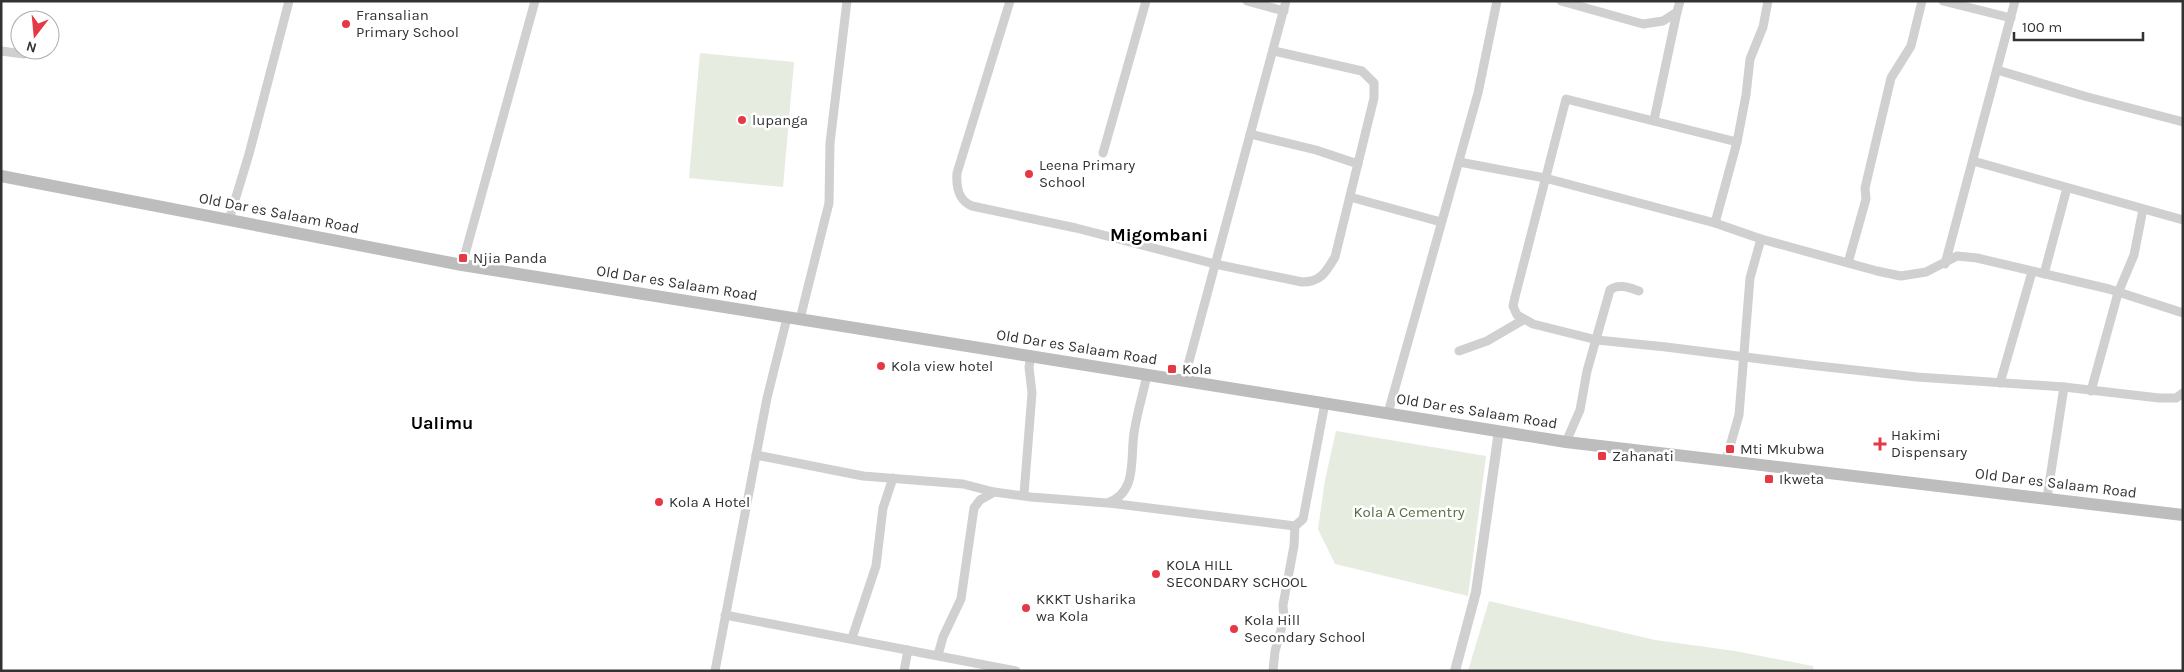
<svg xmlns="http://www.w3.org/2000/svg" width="2184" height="672" font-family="Karla,sans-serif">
<rect width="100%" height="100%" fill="#fff"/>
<g fill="#e6ecdf">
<polygon points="700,53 794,62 783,187 689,178"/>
<polygon points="1336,431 1486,456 1468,596 1335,564 1318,529 1325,480"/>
<polygon points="1489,601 1655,640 1735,651 1813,666 1814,671 1468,671"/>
</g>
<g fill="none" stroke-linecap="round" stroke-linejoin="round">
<g stroke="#d0d0d0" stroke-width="9">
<path d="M1010 1 957 173C956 187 958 200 972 206L1076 228 1215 264 1302 282C1321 282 1326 272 1335 257L1374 98V83L1362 71 1274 51"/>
<polyline points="1247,1 1284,11"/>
<polyline points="1561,1 1643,24 1663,21 1677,12 1680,1"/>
<polyline points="1943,1 2011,18"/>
<polyline points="1,51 24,54"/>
<polyline points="1997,70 2084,96 2183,122"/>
<polyline points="1654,120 1677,12"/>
<polyline points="1250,134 1316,150 1358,164"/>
<polyline points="1737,142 1566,99 1515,297 1513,306 1517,315 1533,324 1597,340 1666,347 1809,365 1917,377 2064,387 2159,398 2176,398 2183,393"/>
<polyline points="1103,153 1146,1"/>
<polyline points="1973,161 2183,220"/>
<polyline points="1459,162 1545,178 1715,223 1761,239 1877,271 1901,276 1926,272 1957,256 1977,258 2109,289 2183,313"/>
<polyline points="1350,197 1441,222"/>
<polyline points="229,220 249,154 289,1"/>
<polyline points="1715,223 1737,142 1746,95 1750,59 1763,27 1768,1"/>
<polyline points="1848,263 1866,199 1865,188 1891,78 1911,46 1922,1"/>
<polyline points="1945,264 2015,1"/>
<polyline points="462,265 535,1"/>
<polyline points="2044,274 2067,188"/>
<polyline points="800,319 829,203 830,143 847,1"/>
<polyline points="1459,351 1487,341 1523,320"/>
<polyline points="1184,380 1286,1"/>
<polyline points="2000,383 2032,272"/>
<polyline points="2091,391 2118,293 2134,255 2143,209"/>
<polyline points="1388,413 1478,93 1497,1"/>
<path d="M1566 442 1580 410 1587 371 1610 290C1618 283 1630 288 1639 291"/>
<path d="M756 455 863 476 963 484 994 492 1031 497 1107 503C1138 493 1130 459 1134 433 1137 413 1143 394 1147 375"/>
<polyline points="1726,460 1739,415 1750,278 1761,239"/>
<polyline points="1024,494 1032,393 1029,367 1031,356"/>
<polyline points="2047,498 2064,387"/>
<polyline points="1109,503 1295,526"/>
<polyline points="725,615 1016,671"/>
<polyline points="852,638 876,566 883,508 893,478"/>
<polyline points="938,655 943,637 961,599 974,508 980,500 994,492"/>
<polyline points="715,671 767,398 787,318"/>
<polyline points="904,671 908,650"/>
<polyline points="1273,671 1275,651 1284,619 1283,605 1294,546 1295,526 1303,519 1325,403"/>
</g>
<polyline stroke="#d0d0d0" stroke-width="10" points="1455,671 1476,592 1499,431"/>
<polyline stroke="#bdbdbd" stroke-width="12" points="1,176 462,265 1566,442 2183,515"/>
</g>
<g fill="#e63946" stroke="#fff" stroke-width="2">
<circle cx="346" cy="24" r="5"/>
<circle cx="742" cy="120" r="5"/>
<circle cx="1029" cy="174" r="5"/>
<rect x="458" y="253" width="10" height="10" rx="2.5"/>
<circle cx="881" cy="366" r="5"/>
<rect x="1167" y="364" width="10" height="10" rx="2.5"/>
<path d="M1877.5 436.5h5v5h5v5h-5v5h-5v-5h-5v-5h5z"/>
<rect x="1725" y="444" width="10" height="10" rx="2.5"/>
<rect x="1597" y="451" width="10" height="10" rx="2.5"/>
<rect x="1764" y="474" width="10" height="10" rx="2.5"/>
<circle cx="659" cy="502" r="5"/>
<circle cx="1156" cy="574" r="5"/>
<circle cx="1026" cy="608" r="5"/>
<circle cx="1234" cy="629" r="5"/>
</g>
<g text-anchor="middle" stroke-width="5" stroke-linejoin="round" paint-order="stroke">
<g font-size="15" fill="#333" stroke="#fff" text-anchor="start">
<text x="356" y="20">Fransalian<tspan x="356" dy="17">Primary School</tspan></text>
<text x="752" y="125">lupanga</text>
<text x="1039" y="170">Leena Primary<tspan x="1039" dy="17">School</tspan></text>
<text x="473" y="263">Njia Panda</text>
<text x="891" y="371">Kola view hotel</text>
<text x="1182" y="374">Kola</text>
<text x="1891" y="440">Hakimi<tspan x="1891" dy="17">Dispensary</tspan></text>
<text x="1740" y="454">Mti Mkubwa</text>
<text x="1612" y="461">Zahanati</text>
<text x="1779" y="484">Ikweta</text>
<text x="669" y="507">Kola A Hotel</text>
<text x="1166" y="570">KOLA HILL<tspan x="1166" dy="17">SECONDARY SCHOOL</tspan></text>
<text x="1036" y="604">KKKT Usharika<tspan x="1036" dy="17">wa Kola</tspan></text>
<text x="1244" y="625">Kola Hill<tspan x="1244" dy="17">Secondary School</tspan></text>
</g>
<g font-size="15" fill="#333" stroke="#fff">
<text transform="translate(279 213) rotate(11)" y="5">Old Dar es Salaam Road</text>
<text transform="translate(677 283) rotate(9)" y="5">Old Dar es Salaam Road</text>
<text transform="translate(1077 347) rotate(9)" y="5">Old Dar es Salaam Road</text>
<text transform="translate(1477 411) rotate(9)" y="5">Old Dar es Salaam Road</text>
<text transform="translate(2056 483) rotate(7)" y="5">Old Dar es Salaam Road</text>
</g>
<g font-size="15" fill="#56703f" stroke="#fff">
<text x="1409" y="517">Kola A Cementry</text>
</g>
<g font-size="18" font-weight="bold" fill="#000" stroke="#fff">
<text x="1159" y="241">Migombani</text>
<text x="442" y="429">Ualimu</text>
</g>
</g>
<rect width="2184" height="672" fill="none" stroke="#333333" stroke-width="5"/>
<g transform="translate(35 35) rotate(196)"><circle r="24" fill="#ffffff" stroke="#adadad"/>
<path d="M0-4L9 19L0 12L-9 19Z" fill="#e63946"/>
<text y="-8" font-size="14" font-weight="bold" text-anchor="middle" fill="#333333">N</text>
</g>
<path d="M2014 32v8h129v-8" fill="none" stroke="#333333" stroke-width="2.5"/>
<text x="2022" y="32" font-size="15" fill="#333333" stroke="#ffffff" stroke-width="4" paint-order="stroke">100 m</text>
</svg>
